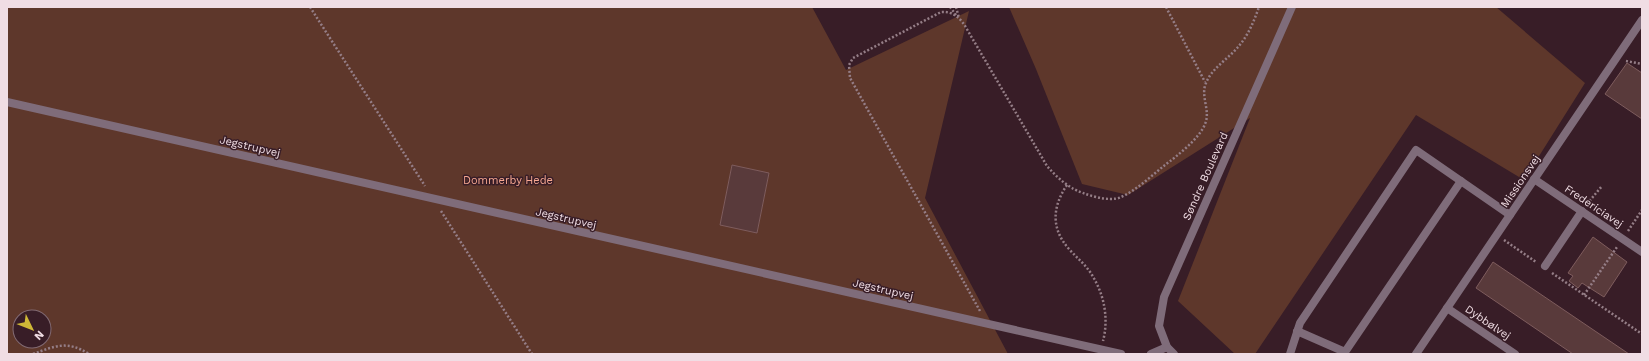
<svg xmlns="http://www.w3.org/2000/svg" width="1649" height="361" font-family="'Work Sans',sans-serif">
<rect width="100%" height="100%" fill="#381d27"/>
<g fill="#5e372b" fill-rule="evenodd">
<path d="M7 7H812L846 70 969 11 925 198 1008 354H7ZM20 317H44V341H20Z"/>
<polygon points="1009,7 1496,7 1585,83 1524,180 1416,115 1255,354 1235,354 1178,301 1250,118 1128,195 1082,184 1036,69"/>
</g>
<g fill="#593a3b" stroke="#7e5c5d">
<polygon points="1627,63 1642,73 1642,119 1605,94"/>
<polygon points="732,165 769,173 757,233 720,225"/>
<polygon points="1593,237 1627,262 1604,297 1582,283 1578,288 1569,281 1573,276 1568,273"/>
<polygon points="1493,262 1629,354 1573,354 1476,288"/>
</g>
<g fill="none" stroke-linecap="round" stroke-linejoin="round">
<g stroke="#957e87" stroke-width="2.5" stroke-dasharray="2 2" stroke-linecap="butt">
<polyline points="310,7 425,186"/>
<polyline points="950,7 956,15"/>
<polyline points="956,7 959,18"/>
<polyline points="1166,7 1205,82"/>
<polyline points="1626,61 1642,64"/>
<path d="M1067 185C1052 207 1051 229 1069 249 1077 258 1086 265 1092 275 1104 294 1109 318 1103 341"/>
<polyline points="1587,204 1602,186"/>
<polyline points="441,211 532,354"/>
<polyline points="1628,231 1642,210"/>
<polyline points="1504,240 1536,262"/>
<polyline points="1552,273 1642,334"/>
<polyline points="1584,295 1617,247"/>
<path d="M980 311 850 78 849 65 853 58 941 12C955 11 962 20 968 31L1047 166C1054 174 1062 182 1072 188 1082 194 1110 203 1121 197 1137 190 1151 176 1165 165 1177 156 1200 138 1205 124 1211 111 1200 96 1206 83 1212 68 1228 59 1238 47 1248 36 1254 21 1259 7"/>
<path d="M33 354C55 346 67 340 89 354"/>
</g>
<g stroke="#7f6c7a" stroke-width="8">
<polyline points="7,102 1121,354"/>
<polyline points="1534,179 1642,252"/>
<polyline points="1545,266 1582,211"/>
<polyline points="1447,308 1515,354"/>
<polyline points="1297,331 1345,352 1461,181"/>
<polyline points="1151,354 1167,347"/>
<polyline points="1174,354 1167,347 1159,326 1164,297 1292,7"/>
<polyline points="1290,354 1300,323 1416,150 1510,215"/>
<polyline points="1416,354 1642,20"/>
</g>
</g>
<g text-anchor="middle" stroke-width="3" stroke-linejoin="round" paint-order="stroke">
<g font-size="11" fill="#f0dde4" stroke="#381d27">
<text transform="translate(250 146) rotate(13)" y="4">Jegstrupvej</text>
<text transform="translate(1205 176) rotate(-66)" y="4">Søndre Boulevard</text>
<text transform="translate(1520 181) rotate(-56)" y="4">Missionsvej</text>
<text transform="translate(1594 206) rotate(34)" y="4">Fredericiavej</text>
<text transform="translate(566 218) rotate(13)" y="4">Jegstrupvej</text>
<text transform="translate(883 289) rotate(13)" y="4">Jegstrupvej</text>
<text transform="translate(1488 322) rotate(34)" y="4">Dybbølvej</text>
</g>
<g font-size="11" fill="#f8a992" stroke="#381d27">
<text x="508" y="184">Dommerby Hede</text>
</g>
</g>
<rect width="1649" height="361" fill="none" stroke="#f0dde4" stroke-width="16"/>
<g transform="translate(32 329) rotate(133)"><circle r="19" fill="#381d27" stroke="#826a73"/>
<path d="M0-3L7 15L0 10L-7 15Z" fill="#cfb837"/>
<text y="-6" font-size="11" font-weight="bold" text-anchor="middle" fill="#f0dde4">N</text>
</g>
</svg>
